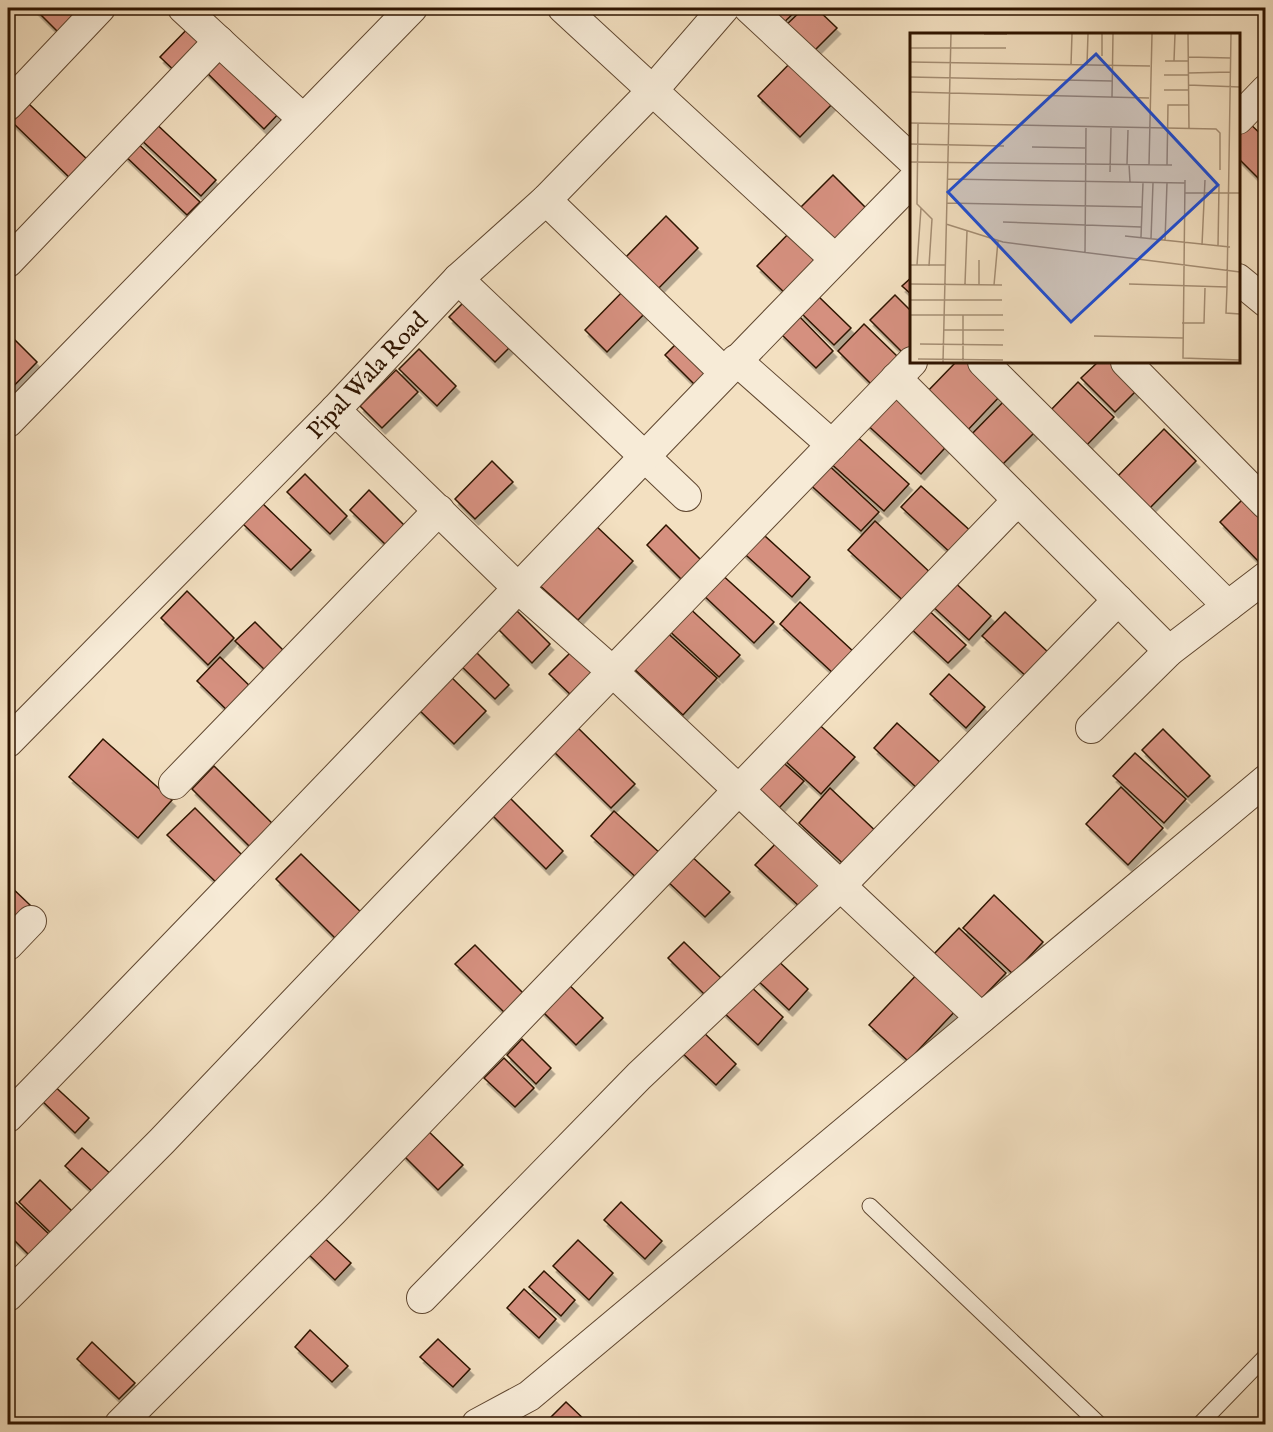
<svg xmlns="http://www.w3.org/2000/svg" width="1273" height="1432" font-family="'IM FELL English',serif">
<defs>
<filter id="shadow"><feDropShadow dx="3.5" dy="6" stdDeviation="0" flood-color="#0004"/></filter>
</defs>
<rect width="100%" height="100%" fill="#f3e0c1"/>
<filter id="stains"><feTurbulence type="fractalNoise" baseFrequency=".00333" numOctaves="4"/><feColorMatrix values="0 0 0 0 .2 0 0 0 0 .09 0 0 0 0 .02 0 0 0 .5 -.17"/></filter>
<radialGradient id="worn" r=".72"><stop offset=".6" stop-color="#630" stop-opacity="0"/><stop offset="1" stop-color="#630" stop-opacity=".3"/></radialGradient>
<g fill="#d5907f" stroke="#2f1400" stroke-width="1.5" filter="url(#shadow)">
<polygon points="34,8 73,8 80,14 60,34"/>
<polygon points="757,8 799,8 778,28"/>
<polygon points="804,8 816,8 837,28 810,55 783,28"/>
<polygon points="195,21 216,41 181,77 160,57"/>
<polygon points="219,46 283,109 264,129 200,66"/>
<polygon points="794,59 836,100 800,137 758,96"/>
<polygon points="29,104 90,162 72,180 12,122"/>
<polygon points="151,119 216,180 201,196 136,135"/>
<polygon points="1248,122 1266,139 1266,170 1258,178 1238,158 1238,132"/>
<polygon points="132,138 200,202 187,215 120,151"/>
<polygon points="833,175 873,215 835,253 795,213"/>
<polygon points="666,216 698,248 655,292 623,260"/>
<polygon points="792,230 825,263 790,298 757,266"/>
<polygon points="912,277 912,295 902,286"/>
<polygon points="627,287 649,309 607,352 585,330"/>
<polygon points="472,294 518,339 495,362 449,317"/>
<polygon points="817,295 851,328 834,345 800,312"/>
<polygon points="895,295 912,312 912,348 905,355 870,320"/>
<polygon points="797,314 833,351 816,368 780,333"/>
<polygon points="864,324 898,357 871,384 838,351"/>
<polygon points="8,333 37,362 8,392"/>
<polygon points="683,337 717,371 699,389 665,355"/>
<polygon points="419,349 456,386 437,406 399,369"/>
<polygon points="956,362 967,362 1001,395 965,433 925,394"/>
<polygon points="1098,362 1120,362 1143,384 1115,412 1081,378"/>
<polygon points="396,370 418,392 382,428 360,406"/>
<polygon points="1078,382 1114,417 1083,449 1047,414"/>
<polygon points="897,383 955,437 921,474 863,421"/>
<polygon points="1007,398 1038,429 998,469 967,439"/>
<polygon points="1164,429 1196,461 1145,513 1113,481"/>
<polygon points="853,433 909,484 884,511 828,461"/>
<polygon points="823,460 879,512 861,531 805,480"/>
<polygon points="492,461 513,482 475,519 455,499"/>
<polygon points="305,474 347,516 330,534 287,492"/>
<polygon points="921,486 974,534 954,556 901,507"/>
<polygon points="369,490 405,526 386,545 350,510"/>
<polygon points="1249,493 1266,509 1266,558 1260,563 1220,522"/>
<polygon points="262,503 311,550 291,570 242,523"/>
<polygon points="875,521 935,577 908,605 848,550"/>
<polygon points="593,523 633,561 578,620 537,583"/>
<polygon points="666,525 707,566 687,585 647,545"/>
<polygon points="755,527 810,577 792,597 737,547"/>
<polygon points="719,572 774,622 754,643 700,592"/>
<polygon points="950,578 991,616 969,640 928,602"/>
<polygon points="187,591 234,638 208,665 161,618"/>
<polygon points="800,602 855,653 835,675 780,624"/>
<polygon points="685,604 740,655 719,677 664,626"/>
<polygon points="924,606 966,645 948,663 907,625"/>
<polygon points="517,611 550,644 532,663 499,630"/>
<polygon points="1005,612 1049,653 1027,677 982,636"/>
<polygon points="255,622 286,653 268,673 235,641"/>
<polygon points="662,628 717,678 683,715 629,664"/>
<polygon points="580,643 603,666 573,697 549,674"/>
<polygon points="472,648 509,685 495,699 457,662"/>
<polygon points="220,657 256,692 233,716 197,681"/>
<polygon points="949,674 985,707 966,728 930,694"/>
<polygon points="449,675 486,711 454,744 416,707"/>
<polygon points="814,720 855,757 821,794 781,757"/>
<polygon points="573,723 635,784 611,808 549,747"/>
<polygon points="897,723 943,765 919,790 874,748"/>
<polygon points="1163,729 1210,776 1188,797 1142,750"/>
<polygon points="103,739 172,800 138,838 69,777"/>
<polygon points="1135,753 1186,799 1164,823 1113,776"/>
<polygon points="778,758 804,781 779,808 754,785"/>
<polygon points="214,766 277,828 254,851 192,789"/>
<polygon points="1121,787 1163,828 1128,865 1086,824"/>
<polygon points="830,788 881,836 850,870 799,823"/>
<polygon points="505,793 563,851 546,869 488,811"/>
<polygon points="195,808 245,858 219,885 167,835"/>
<polygon points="614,811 662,855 639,880 591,836"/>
<polygon points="783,836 828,877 800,907 755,865"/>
<polygon points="688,853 730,892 705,917 664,878"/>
<polygon points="301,854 367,918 341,944 276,879"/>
<polygon points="8,884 30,905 8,930"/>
<polygon points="994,895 1043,942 1013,974 963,928"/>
<polygon points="959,928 1006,973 981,999 933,955"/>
<polygon points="684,942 721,978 705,995 668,958"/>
<polygon points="475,945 526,996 507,1015 455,964"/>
<polygon points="774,957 808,989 789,1010 754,977"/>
<polygon points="921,970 960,1006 908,1061 869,1025"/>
<polygon points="562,978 603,1018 576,1045 535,1004"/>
<polygon points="748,984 783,1017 758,1045 722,1011"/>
<polygon points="699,1028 736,1064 716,1085 679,1050"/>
<polygon points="522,1039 551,1068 536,1084 507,1055"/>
<polygon points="504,1058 534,1088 515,1107 484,1078"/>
<polygon points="50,1082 89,1118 75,1133 37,1096"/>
<polygon points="422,1125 463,1165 438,1190 398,1150"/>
<polygon points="82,1148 114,1177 96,1195 65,1166"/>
<polygon points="40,1180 73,1212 52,1234 19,1202"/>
<polygon points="12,1199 51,1236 31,1257 8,1234 8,1204"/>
<polygon points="621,1202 662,1241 645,1259 604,1220"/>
<polygon points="319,1233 351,1263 335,1280 304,1250"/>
<polygon points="578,1240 613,1273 589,1300 553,1266"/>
<polygon points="544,1271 575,1300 561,1316 529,1287"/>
<polygon points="524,1289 556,1319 539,1338 507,1308"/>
<polygon points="310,1330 348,1366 332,1382 295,1347"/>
<polygon points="438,1339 470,1369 453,1387 420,1357"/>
<polygon points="92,1342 135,1383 119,1399 77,1359"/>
<polygon points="566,1402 589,1424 544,1424"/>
</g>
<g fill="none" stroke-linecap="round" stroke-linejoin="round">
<g stroke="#604730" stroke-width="17">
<g id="lane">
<polyline points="870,1206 1099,1424"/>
<polyline points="1200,1424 1266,1356"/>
</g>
</g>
<g stroke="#604730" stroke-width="32">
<g id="street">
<polyline points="183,8 303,119"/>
<polyline points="563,8 835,259"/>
<polyline points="749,8 912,160"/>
<polyline points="8,105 100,8"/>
<polyline points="1238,119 1266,90"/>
<polyline points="546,200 724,372"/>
<polyline points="8,262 219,41"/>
<polyline points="458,279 686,496"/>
<polyline points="1238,279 1266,302"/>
<polyline points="736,360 832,445"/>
<polyline points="983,362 1228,606"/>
<polyline points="1126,362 1266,504"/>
<polyline points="896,378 1169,651"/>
<polyline points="335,410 519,589 612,671 981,1018"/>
<polyline points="8,422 412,8"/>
<polyline points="1091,728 1169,651 1266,577"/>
<polyline points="8,742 335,410 458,279 546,200 653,90 724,8"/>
<polyline points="174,784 439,510"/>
<polyline points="8,945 31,921"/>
<path d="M8 1117C311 807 608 491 912 181"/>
<polyline points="8,1296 162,1141 386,906 912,362"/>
<polyline points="422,1298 639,1076 840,886 1118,600"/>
<polyline points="120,1424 333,1211 1018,500"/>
<polyline points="477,1424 529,1396 1266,780"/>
</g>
</g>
<use href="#lane" stroke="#f7ebd7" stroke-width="15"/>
<use href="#street" stroke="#f7ebd7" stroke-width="30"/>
</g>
<g text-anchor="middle" stroke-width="4.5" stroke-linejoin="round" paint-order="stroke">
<g font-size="24" fill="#2f1400" stroke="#f7ebd7">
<text transform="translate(367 375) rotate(-47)" y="8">Pipal Wala Road</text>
</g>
</g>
<g transform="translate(910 33)">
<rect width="330" height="330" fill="#f3e0c1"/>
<path fill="none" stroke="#a58e74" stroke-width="1.5" d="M74 1H97M278 1 279 96M0 15H96M192 23V1M278 24 321 25M255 28H278M264 28 265 1M0 29 240 33M161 32 162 1M177 32 178 1M278 40 321 39M254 42H278M0 44 202 48M278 52 330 54M254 57H278M0 59 239 65M202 64 203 1M0 90 306 96 310 100V137M8 91 7 171 22 186 19 233M0 111 94 113M122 114 175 115M0 129 262 132M217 131 218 97M219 131 220 149M239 132 242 1M257 132 258 72H278M200 139 201 95M38 146 275 150M275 147 273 325 330 327M275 160H330M37 170 232 174M93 189 231 194M36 191 93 209 330 239M215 203 320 214M231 204 233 150M241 206 243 150M255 208 257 150M292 212 295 147M308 213 309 153M175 220 176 95M0 232H35M7 232 11 175M0 251 92 252M55 251 57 198M69 251V227M219 251 317 254 321 1M84 252 88 208M317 254 316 280 330 281M0 267H92M0 282H93M53 282V328M272 290H294L295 255M34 297H94M184 303 273 305M10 311 93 312M8 326 93 327M33 329 41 1"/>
<path fill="#1d4ed8" fill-opacity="0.15" stroke="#1d4ed8" stroke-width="3" d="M186 21 308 152 161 289 38 159Z"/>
<rect width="330" height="330" fill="none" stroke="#2f1400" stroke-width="3"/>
</g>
<rect width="1273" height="1432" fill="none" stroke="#f3e0c1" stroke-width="30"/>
<rect x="9" y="9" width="1255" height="1414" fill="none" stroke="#2f1400" stroke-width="3"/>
<rect x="15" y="15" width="1243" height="1402" fill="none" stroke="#2f1400" stroke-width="1.5"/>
<rect width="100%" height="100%" filter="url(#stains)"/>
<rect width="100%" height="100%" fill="url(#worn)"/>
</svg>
